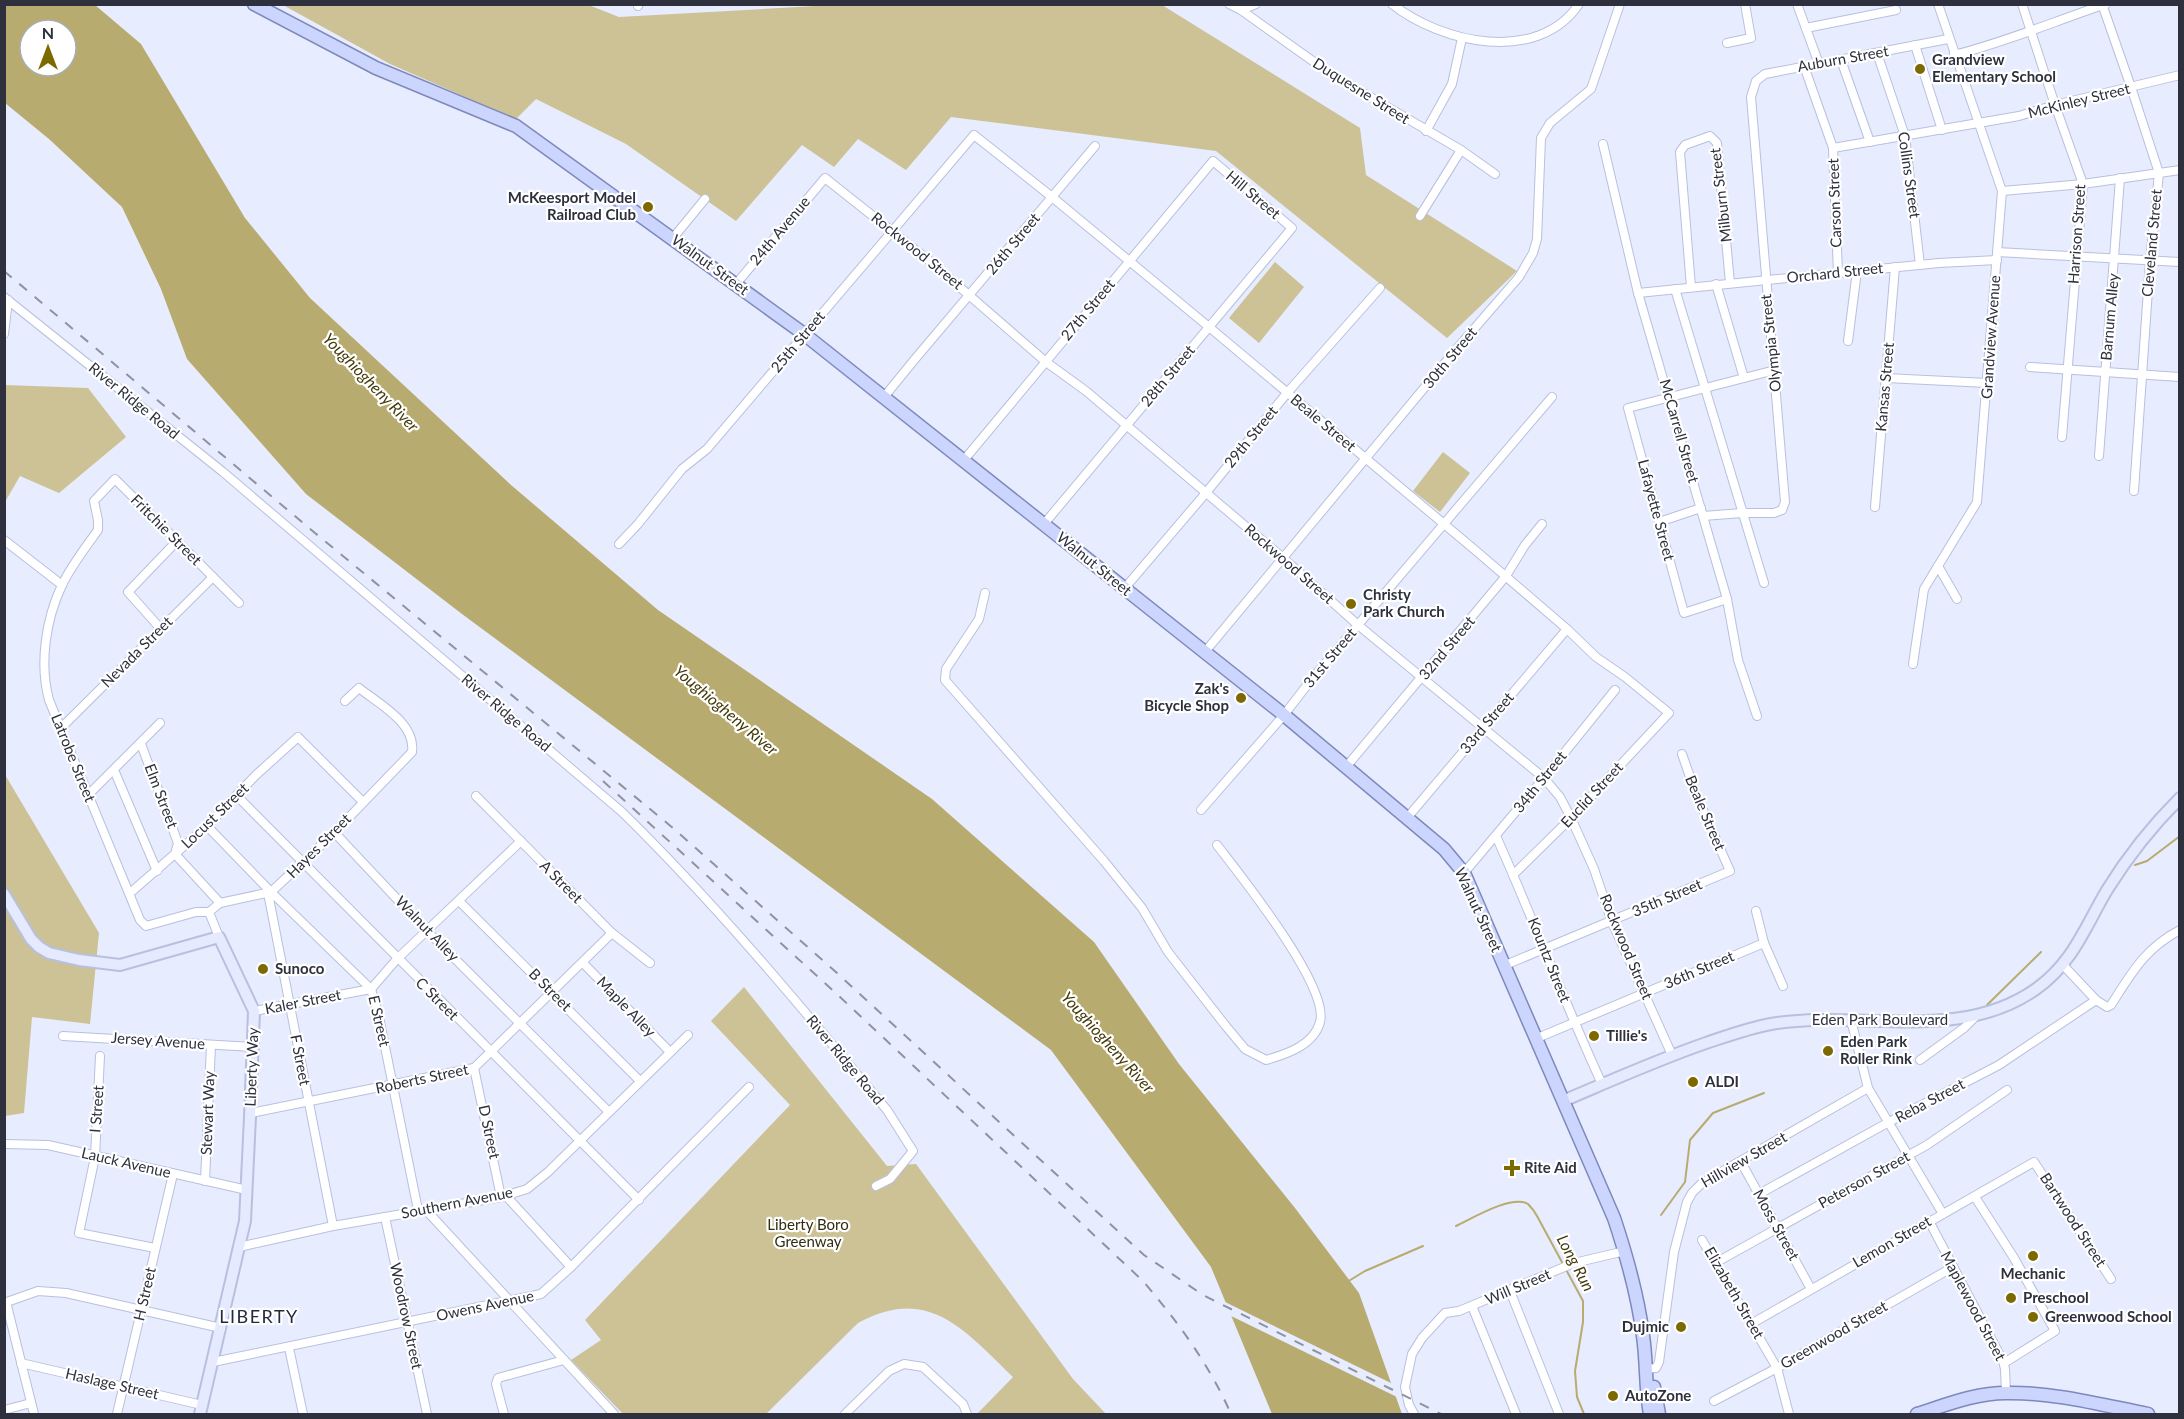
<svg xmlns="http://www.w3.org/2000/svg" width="2184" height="1419" font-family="Lato,sans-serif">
<rect width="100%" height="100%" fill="#e7ecff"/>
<g fill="#ccc296">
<polygon points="586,4 619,17 851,4 1162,5 1360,128 1366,175 1517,271 1447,338 1216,151 951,117 906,170 858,139 834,167 802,145 736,221 626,144 536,99 516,119 390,64 283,5"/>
<polygon points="1275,262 1304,287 1259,343 1229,318"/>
<polygon points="5,385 88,388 126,437 59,493 20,476 5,502"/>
<polygon points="1443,452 1470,473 1440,512 1413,491"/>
<polygon points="4,773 99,933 90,1024 32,1017 24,1113 5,1116"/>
<path d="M744 987 887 1166 916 1164 1073 1379 1106 1414H977L1013 1377C965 1331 929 1284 858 1323L766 1414H623L571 1360 601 1340 585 1320 790 1105 711 1021Z"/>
</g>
<path fill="#b8ab6f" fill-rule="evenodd" d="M4 5H95L141 44 245 218 310 298 511 485 658 610 932 799 1094 942 1179 1064 1295 1208 1359 1293 1402 1414H1272L1211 1267 1051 1050 462 614 306 494 187 359 161 289 122 207 49 139 5 103ZM30 30H66V66H30Z"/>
<polygon fill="#e7ecff" points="1221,1300 1395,1385 1399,1398 1227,1314"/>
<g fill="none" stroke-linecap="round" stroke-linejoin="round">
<g stroke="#b8ab6f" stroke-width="2">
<polyline points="2135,865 2147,861 2180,836"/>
<polyline points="1987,1005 2041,952"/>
<polyline points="1661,1215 1685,1182 1690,1140 1713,1113 1764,1093"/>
<path d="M1456 1226C1471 1219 1512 1194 1528 1204 1531 1207 1535 1212 1537 1216L1583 1301V1322L1575 1371 1577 1397 1584 1414"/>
<polyline points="1347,1282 1365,1271 1423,1246"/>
</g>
<g stroke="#b8c0de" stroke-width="10">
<g id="street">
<polyline points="1229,4 1241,10 1331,74 1461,150 1495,174"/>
<path d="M1392 4C1441 43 1538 65 1579 4"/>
<polyline points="1797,4 1819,64"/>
<polyline points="2022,4 2055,105 2083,184 2062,437"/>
<polyline points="2102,4 2131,87 2159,173 2150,261 2134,491"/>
<polyline points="638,6 639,4"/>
<polyline points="1241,10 1256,4"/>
<polyline points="1806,28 1896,10"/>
<polyline points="1727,43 1751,38 1745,4"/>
<polyline points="1915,45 1942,130"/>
<polyline points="1877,53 1905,136 1920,265"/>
<path d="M1954 55C2006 42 2055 21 2106 4"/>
<polyline points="1841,60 1870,142"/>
<polyline points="1804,66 1833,148 1838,273"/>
<polyline points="1426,131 1452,84 1462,38"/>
<polyline points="1603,144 1638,293 1727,599 1738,660 1757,716"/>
<polyline points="1833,148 2019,116 2055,105 2180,75"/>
<polyline points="2002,191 2083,184 2180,170"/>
<polyline points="1420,216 1461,150"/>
<polyline points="673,238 705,199"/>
<polyline points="1997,252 2180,262"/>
<polyline points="736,284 825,178 932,263 1046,362 1086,391 1283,558 1358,625 1544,778 1560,797 1571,818 1594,869 1612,922 1672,1055"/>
<polyline points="1716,284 1744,378"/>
<polyline points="1691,287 1680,152 1685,145 1710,136 1717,143 1730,283"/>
<polyline points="1675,289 1764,583"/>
<polyline points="1638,293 1939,263 1997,260"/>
<path d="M4 297 223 472 622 812C717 905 802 1008 887 1110L913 1151 890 1179 876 1186"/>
<polyline points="4,334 8,300"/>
<polyline points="1848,341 1857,271"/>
<polyline points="2030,367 2180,377"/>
<polyline points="1886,378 1987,383"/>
<polyline points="884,397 915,359 1095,146"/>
<polyline points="2099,456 2120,178"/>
<polyline points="964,460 1213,161 1292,228 1044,524"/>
<polyline points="1875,507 1895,267"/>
<polyline points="1703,516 1742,513 1774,513 1782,510 1785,502 1751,97 1756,81 1765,74 1948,39"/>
<polyline points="1659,522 1701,508"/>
<polyline points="4,540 62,585"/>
<polyline points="619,544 638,524 682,469 707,449 974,135 1052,197 1209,327 1475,550 1567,629 1596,657 1625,677 1669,713 1571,818 1513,875"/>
<polyline points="1938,566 1957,599"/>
<polyline points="1124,589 1205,494 1287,393 1380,288"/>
<path d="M985 593 979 619 946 669 945 680 1104 861 1142 908 1168 952 1225 1025 1245 1049 1266 1060C1287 1054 1314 1045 1320 1022 1330 987 1240 875 1217 845"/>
<polyline points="1727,599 1684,613 1628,408 1775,370"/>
<polyline points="160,628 128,592 177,541"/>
<polyline points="1204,653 1454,352 1519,277 1533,253 1537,239 1541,138 1550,123 1591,89 1620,4"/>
<polyline points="1913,664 1924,589 1977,502 2002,191 1938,4"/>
<polyline points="61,728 213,577"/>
<polyline points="141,744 178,843 175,854 220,903"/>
<polyline points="1346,767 1506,576 1525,545 1542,524"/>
<polyline points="114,770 157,871"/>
<polyline points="88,795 160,723"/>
<polyline points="237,796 639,1200"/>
<polyline points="476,796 612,933 650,963"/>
<polyline points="1201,810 1284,715 1311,680 1552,397"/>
<polyline points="1407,818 1567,629"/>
<polyline points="207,826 271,892 371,989 379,1017 418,1210"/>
<polyline points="334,832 427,931 609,1112"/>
<path d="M1496 836C1533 918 1564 1002 1602 1084"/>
<polyline points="1464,873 1544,778 1615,690"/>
<polyline points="130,893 207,826 256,775 298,737 363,802"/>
<polyline points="268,893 333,1226"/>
<polyline points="459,901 640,1081"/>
<polyline points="1756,911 1764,943 1783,986"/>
<path d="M209 912H196L146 926 140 920 49 700C39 663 46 619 62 585 71 566 85 548 98 530V520L94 501 115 479 239 603"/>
<path d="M209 912 220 903 271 892 333 834 412 752C416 723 379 704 359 688L345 701"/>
<polyline points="209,912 219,937"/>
<polyline points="583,963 670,1052"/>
<path d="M2063 965 2096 1000 2107 1007 2111 1005C2131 974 2145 948 2180 930"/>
<polyline points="1503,966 1730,871 1696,794 1682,754"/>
<polyline points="254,1011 371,989 397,959 521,841"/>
<polyline points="1851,1020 1868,1088 1943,1214"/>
<polyline points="63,1036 253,1047"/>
<polyline points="1535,1039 1764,943"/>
<polyline points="100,1056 95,1157 79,1233 155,1248"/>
<polyline points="1920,1060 1964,1028 1975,1017"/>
<polyline points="474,1068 501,1197"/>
<polyline points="251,1113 474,1068 612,933"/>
<polyline points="4,1144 48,1145 247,1190"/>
<polyline points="1741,1162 1811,1289"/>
<polyline points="205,1181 211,1045"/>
<polyline points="1759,1194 1889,1122 1999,1065 2096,1000"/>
<polyline points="506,1196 571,1267"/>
<polyline points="1975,1197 2014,1258 2055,1331 2004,1363"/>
<polyline points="426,1210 614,1414"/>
<polyline points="385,1217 427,1414"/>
<polyline points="1929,1221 2003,1361 2005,1369 2006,1393"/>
<polyline points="1702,1240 1777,1368 1789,1414"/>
<polyline points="239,1247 333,1226 501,1197 527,1189 548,1172 688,1035"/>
<polyline points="1717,1262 1927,1145 2007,1090"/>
<polyline points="1510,1291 1559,1414"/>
<polyline points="6,1302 34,1414"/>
<polyline points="4,1303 38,1291 66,1293 221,1328"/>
<polyline points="1472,1306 1516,1414"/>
<polyline points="1751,1324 2034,1162 2111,1279"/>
<polyline points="289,1348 303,1414"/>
<polyline points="213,1362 541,1294 571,1267 749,1087"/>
<polyline points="21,1363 202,1405"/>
<polyline points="1647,1369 1656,1368 1659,1362 1674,1252 1687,1202 1692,1193 1702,1183 1868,1088"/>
<polyline points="1714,1401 1777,1368 1953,1267"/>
<polyline points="4,1410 31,1403"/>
<polyline points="117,1414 173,1174"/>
<polyline points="504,1414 496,1384 498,1378 564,1360"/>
<polyline points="845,1414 889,1371 904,1364 923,1367 963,1404 967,1414"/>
<polyline points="1414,1414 1409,1405 1405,1387 1412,1354 1422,1338 1445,1313 1459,1311 1574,1263 1625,1251"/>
</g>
</g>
<g stroke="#b8c0de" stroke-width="14">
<g id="secondary">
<polyline points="4,894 31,939 39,947 49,953 79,960 120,965 219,937 254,1011 250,1117 245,1221 200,1414"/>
<path d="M1563 1101C1610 1081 1657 1060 1706 1043 1727 1036 1749 1028 1771 1024 1859 1009 1958 1044 2036 989 2073 963 2085 927 2107 890 2128 856 2152 826 2180 798"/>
</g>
</g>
<g stroke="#7e89ba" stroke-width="15">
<g id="primary">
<path d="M254 4 376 68 516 126 804 334 1284 715 1444 849 1464 873 1614 1218C1627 1257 1638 1296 1643 1336 1647 1362 1645 1388 1650 1414"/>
<polyline points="1654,1387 1659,1414"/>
<path d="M1917 1414C1946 1405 1975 1393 2006 1393 2054 1392 2102 1405 2148 1414"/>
</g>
</g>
<use href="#street" stroke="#fff" stroke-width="8"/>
<use href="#secondary" stroke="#e5eaff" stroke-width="10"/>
<use href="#primary" stroke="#cbd5fe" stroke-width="12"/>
<g stroke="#8e92a1" stroke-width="2" stroke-dasharray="10 10" stroke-linecap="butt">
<polyline points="4,271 315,533 673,828 837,973 1144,1255 1203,1295 1441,1414"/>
<path d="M603 781 840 997 1143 1281C1178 1322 1209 1364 1231 1414"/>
</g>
</g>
<g fill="#7c6900" stroke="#fff" stroke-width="2">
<circle cx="1920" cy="69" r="6"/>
<circle cx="648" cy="207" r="6"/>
<circle cx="1351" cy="604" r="6"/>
<circle cx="1241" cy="698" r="6"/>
<circle cx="263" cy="969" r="6"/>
<circle cx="1594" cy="1036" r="6"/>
<circle cx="1828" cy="1051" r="6"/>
<circle cx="1693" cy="1082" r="6"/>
<path d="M1509 1159h6v6h6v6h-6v6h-6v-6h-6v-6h6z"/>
<circle cx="2033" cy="1256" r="6"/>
<circle cx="2011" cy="1298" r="6"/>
<circle cx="2033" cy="1317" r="6"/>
<circle cx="1681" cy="1327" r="6"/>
<circle cx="1613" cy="1396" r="6"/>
</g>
<g text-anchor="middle" stroke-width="4.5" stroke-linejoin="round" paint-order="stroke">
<g font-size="15" fill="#2e313d" stroke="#fff">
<text transform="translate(1843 59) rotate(-10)" y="5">Auburn Street</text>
<text transform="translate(1361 91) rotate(32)" y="5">Duquesne Street</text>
<text transform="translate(2079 101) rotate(-14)" y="5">McKinley Street</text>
<text transform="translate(1909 175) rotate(82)" y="5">Collins Street</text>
<text transform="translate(1253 195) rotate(40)" y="5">Hill Street</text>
<text transform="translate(1721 195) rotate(-97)" y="5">Milburn Street</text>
<text transform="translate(1835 203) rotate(-92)" y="5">Carson Street</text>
<text transform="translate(780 231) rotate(-50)" y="5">24th Avenue</text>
<text transform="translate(2077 234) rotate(-86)" y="5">Harrison Street</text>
<text transform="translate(2152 243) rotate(-85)" y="5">Cleveland Street</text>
<text transform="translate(1013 244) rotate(-50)" y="5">26th Street</text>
<text transform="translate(917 251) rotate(39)" y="5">Rockwood Street</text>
<text transform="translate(710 265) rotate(36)" y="5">Walnut Street</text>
<text transform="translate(1835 273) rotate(-6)" y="5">Orchard Street</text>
<text transform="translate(1088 310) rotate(-50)" y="5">27th Street</text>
<text transform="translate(2110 317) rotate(-85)" y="5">Barnum Alley</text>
<text transform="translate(1991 337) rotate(-86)" y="5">Grandview Avenue</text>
<text transform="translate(798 342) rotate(-50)" y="5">25th Street</text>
<text transform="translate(1771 343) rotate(-96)" y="5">Olympia Street</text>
<text transform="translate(1450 358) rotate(-50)" y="5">30th Street</text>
<text transform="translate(1168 376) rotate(-50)" y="5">28th Street</text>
<text transform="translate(1885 387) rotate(-85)" y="5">Kansas Street</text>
<text transform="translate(134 401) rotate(39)" y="5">River Ridge Road</text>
<text transform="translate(1323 423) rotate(40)" y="5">Beale Street</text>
<text transform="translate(1679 431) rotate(74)" y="5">McCarrell Street</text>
<text transform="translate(1251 437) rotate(-51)" y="5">29th Street</text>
<text transform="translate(1656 510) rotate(75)" y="5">Lafayette Street</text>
<text transform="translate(166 530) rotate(45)" y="5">Fritchie Street</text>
<text transform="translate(1094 564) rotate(39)" y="5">Walnut Street</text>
<text transform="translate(1289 564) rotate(41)" y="5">Rockwood Street</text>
<text transform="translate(1447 648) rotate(-50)" y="5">32nd Street</text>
<text transform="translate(137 652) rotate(-45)" y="5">Nevada Street</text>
<text transform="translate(1330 658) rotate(-50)" y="5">31st Street</text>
<text transform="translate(506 713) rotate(40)" y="5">River Ridge Road</text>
<text transform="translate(1487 723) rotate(-50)" y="5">33rd Street</text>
<text transform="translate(73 758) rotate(68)" y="5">Latrobe Street</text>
<text transform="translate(1540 782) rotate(-51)" y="5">34th Street</text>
<text transform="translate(1592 795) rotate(-47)" y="5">Euclid Street</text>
<text transform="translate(161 796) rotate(69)" y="5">Elm Street</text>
<text transform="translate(1705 813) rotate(67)" y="5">Beale Street</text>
<text transform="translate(215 816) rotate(-44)" y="5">Locust Street</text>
<text transform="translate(319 846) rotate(-45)" y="5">Hayes Street</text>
<text transform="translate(561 882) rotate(45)" y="5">A Street</text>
<text transform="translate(1667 898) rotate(-23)" y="5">35th Street</text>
<text transform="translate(1478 910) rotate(65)" y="5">Walnut Street</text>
<text transform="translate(427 929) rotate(46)" y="5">Walnut Alley</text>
<text transform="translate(1626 947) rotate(67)" y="5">Rockwood Street</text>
<text transform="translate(1549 960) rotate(68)" y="5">Kountz Street</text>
<text transform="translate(1699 970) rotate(-23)" y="5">36th Street</text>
<text transform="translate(550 990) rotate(45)" y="5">B Street</text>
<text transform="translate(437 999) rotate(45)" y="5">C Street</text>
<text transform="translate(303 1002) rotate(-11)" y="5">Kaler Street</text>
<text transform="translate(626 1007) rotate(46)" y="5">Maple Alley</text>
<text x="1880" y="1025">Eden Park Boulevard</text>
<text transform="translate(379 1021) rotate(77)" y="5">E Street</text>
<text transform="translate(158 1041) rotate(4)" y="5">Jersey Avenue</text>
<text transform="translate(300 1060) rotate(79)" y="5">F Street</text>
<text transform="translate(845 1060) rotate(50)" y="5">River Ridge Road</text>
<text transform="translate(252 1067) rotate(-88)" y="5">Liberty Way</text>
<text transform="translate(422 1079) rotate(-12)" y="5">Roberts Street</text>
<text transform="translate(1930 1101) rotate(-28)" y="5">Reba Street</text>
<text transform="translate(97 1109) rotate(-86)" y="5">I Street</text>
<text transform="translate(208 1113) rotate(-88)" y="5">Stewart Way</text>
<text transform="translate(489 1132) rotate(78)" y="5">D Street</text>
<text transform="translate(1744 1160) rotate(-30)" y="5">Hillview Street</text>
<text transform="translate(126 1163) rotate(13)" y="5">Lauck Avenue</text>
<text transform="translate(1864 1180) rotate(-29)" y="5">Peterson Street</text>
<text transform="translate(457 1203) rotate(-11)" y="5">Southern Avenue</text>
<text transform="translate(2073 1220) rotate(57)" y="5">Bartwood Street</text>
<text transform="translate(1776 1225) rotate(61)" y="5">Moss Street</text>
<text transform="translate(1892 1242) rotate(-30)" y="5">Lemon Street</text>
<text transform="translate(1518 1287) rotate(-23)" y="5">Will Street</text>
<text transform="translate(1734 1293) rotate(60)" y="5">Elizabeth Street</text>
<text transform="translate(145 1294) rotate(-77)" y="5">H Street</text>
<text transform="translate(485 1306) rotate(-12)" y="5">Owens Avenue</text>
<text transform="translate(1973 1306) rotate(62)" y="5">Maplewood Street</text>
<text transform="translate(406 1316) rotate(78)" y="5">Woodrow Street</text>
<text transform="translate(1834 1335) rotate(-30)" y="5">Greenwood Street</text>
<text transform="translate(112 1384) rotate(13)" y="5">Haslage Street</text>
</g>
<g font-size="15" font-weight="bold" fill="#2e313d" stroke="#fff" text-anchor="start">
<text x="1932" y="65">Grandview<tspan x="1932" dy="17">Elementary School</tspan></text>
<text x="636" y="203" text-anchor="end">McKeesport Model<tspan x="636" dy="17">Railroad Club</tspan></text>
<text x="1363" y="600">Christy<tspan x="1363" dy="17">Park Church</tspan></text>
<text x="1229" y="694" text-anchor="end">Zak's<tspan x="1229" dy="17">Bicycle Shop</tspan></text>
<text x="275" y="974">Sunoco</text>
<text x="1606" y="1041">Tillie's</text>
<text x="1840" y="1047">Eden Park<tspan x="1840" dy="17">Roller Rink</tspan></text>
<text x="1705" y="1087">ALDI</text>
<text x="1524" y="1173">Rite Aid</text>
<text x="2033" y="1279" text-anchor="middle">Mechanic</text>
<text x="2023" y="1303">Preschool</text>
<text x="2045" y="1322">Greenwood School</text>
<text x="1669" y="1332" text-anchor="end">Dujmic</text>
<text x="1625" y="1401">AutoZone</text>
</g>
<g font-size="15" fill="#322c10" stroke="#fff">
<text x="808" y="1230">Liberty Boro<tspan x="808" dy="17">Greenway</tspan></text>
</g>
<g font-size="16" font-style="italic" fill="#453b0a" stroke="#fff">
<text transform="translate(371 382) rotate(46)" y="6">Youghiogheny River</text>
<text transform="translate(726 710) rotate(40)" y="6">Youghiogheny River</text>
<text transform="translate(1108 1042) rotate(48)" y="6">Youghiogheny River</text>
<text transform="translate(1576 1263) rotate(62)" y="6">Long Run</text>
</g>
<g font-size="18" letter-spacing="1.5" fill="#242940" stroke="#fff">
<text x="259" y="1323">LIBERTY</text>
</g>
</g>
<rect width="2184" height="1419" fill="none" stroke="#2e313d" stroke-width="12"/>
<g transform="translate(48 48)"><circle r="28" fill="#ffffff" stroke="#abadb1" stroke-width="1.5"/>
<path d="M0-4.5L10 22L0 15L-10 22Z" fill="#7c6900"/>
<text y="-9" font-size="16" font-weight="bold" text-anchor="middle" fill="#2e313d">N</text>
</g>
</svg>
